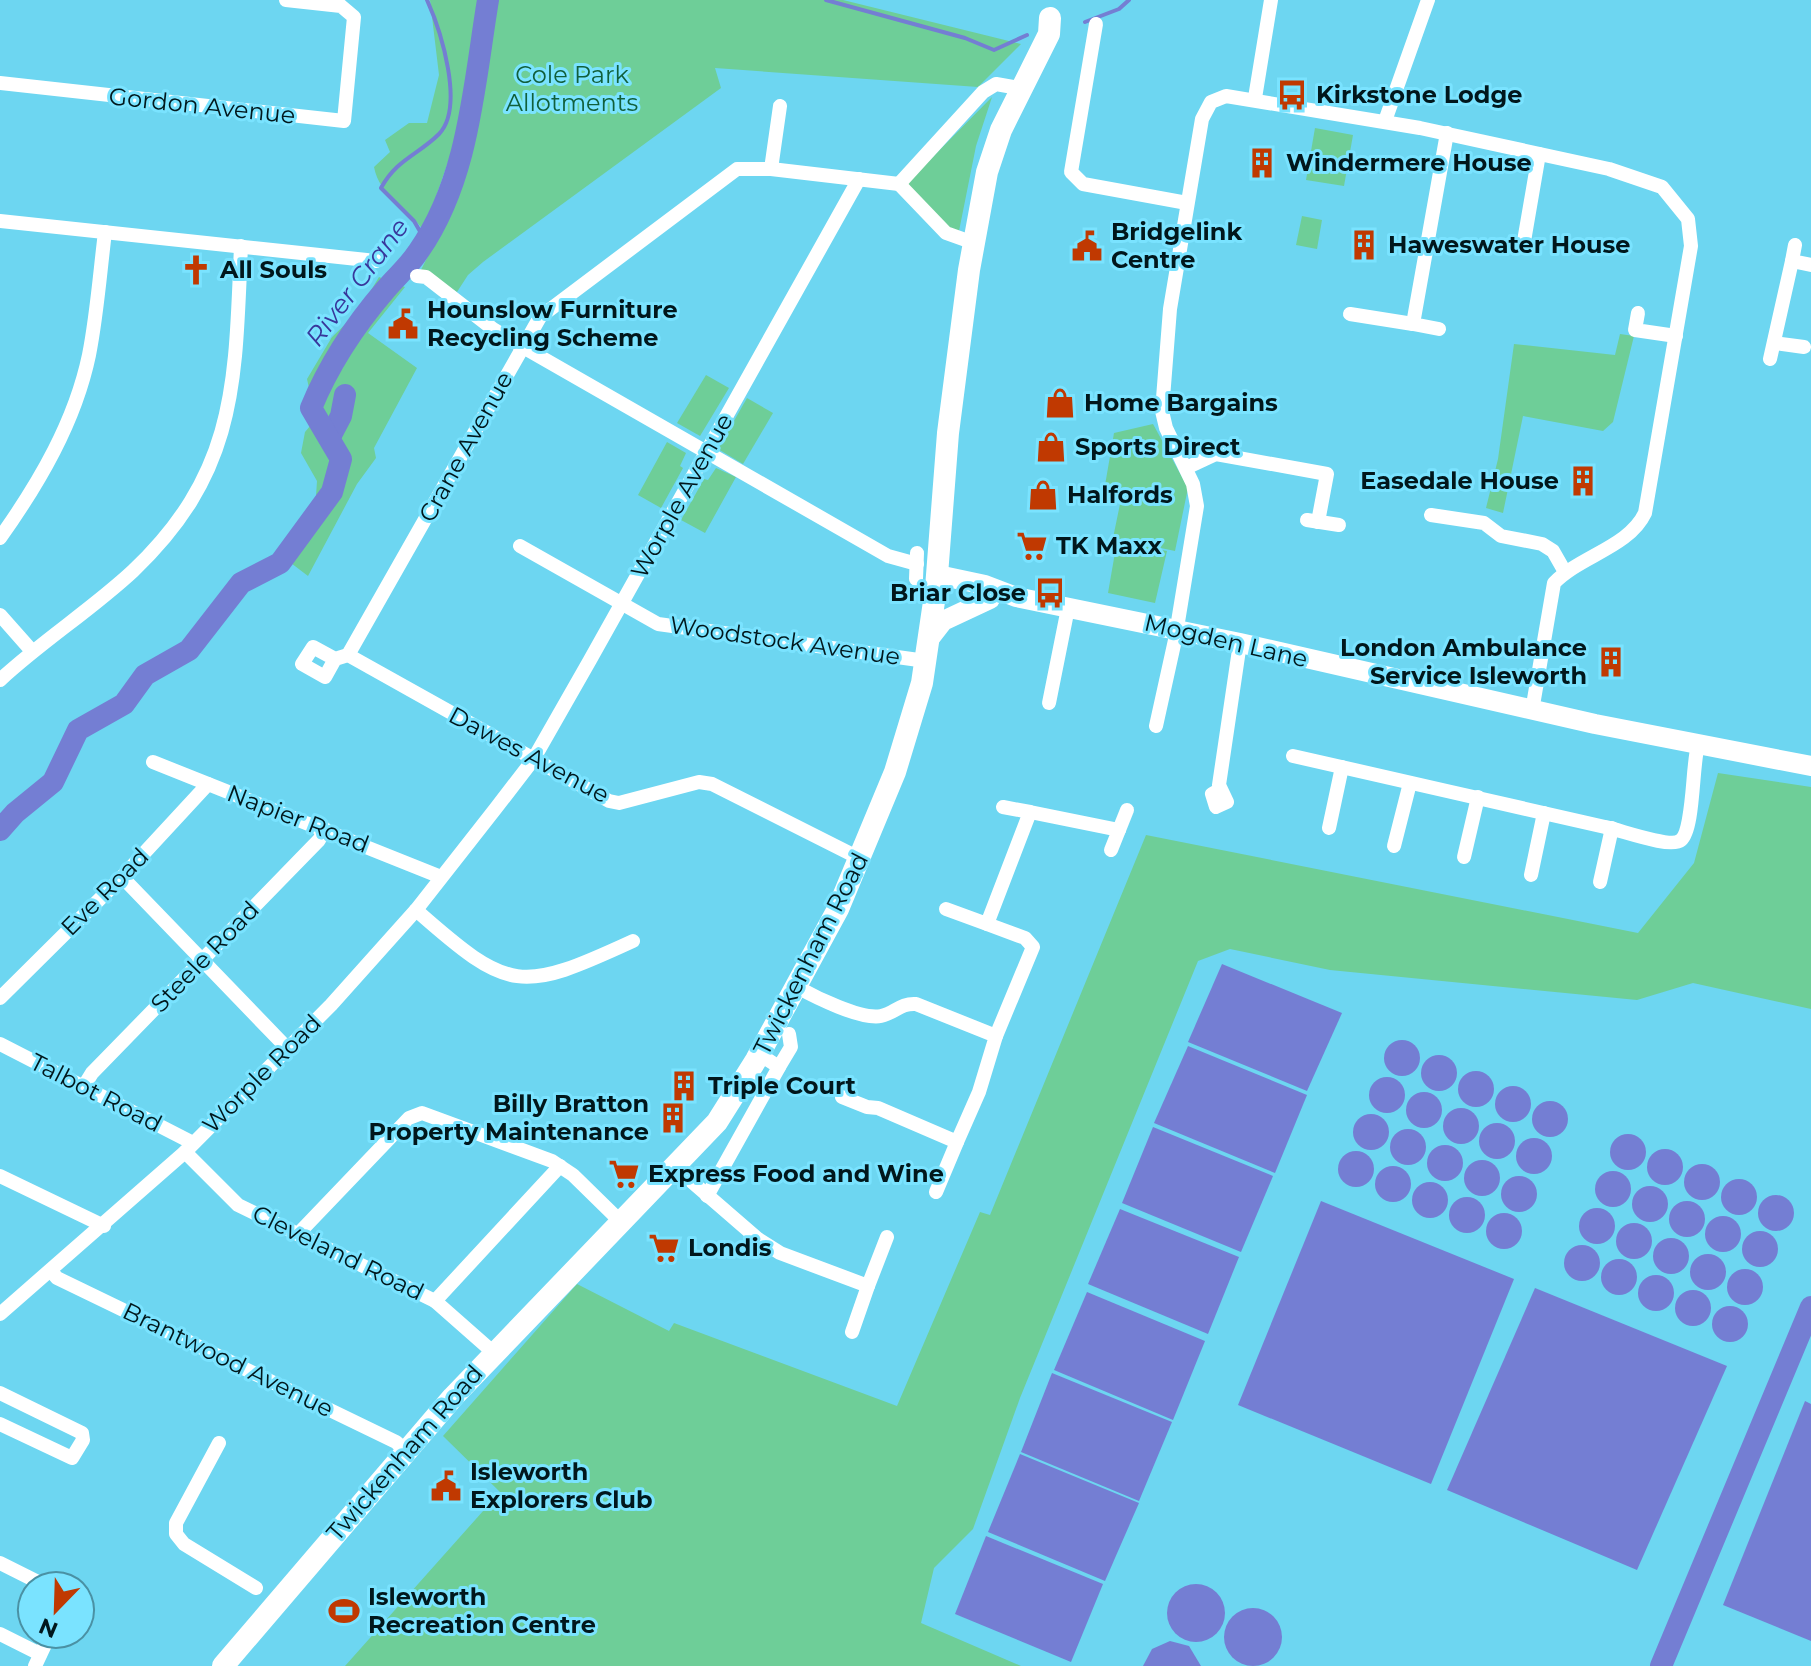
<svg xmlns="http://www.w3.org/2000/svg" width="1811" height="1666" font-family="Montserrat,sans-serif">
<rect width="100%" height="100%" fill="#6dd6f1"/>
<g fill="#6ece98">
<path d="M430 0H481L463 119 424 231C407 207 380 197 374 167L390 152 385 140 409 123H427L439 75Z"/>
<path d="M493 0H843L1021 44 978 87 715 68 721 88 483 262 468 275 457 292 421 270C447 218 471 163 481 106 487 71 487 35 493 0Z"/>
<polygon points="992,97 976,146 959,231 946,229 906,184"/>
<polygon points="1315,128 1353,135 1344,186 1306,180"/>
<polygon points="1302,216 1322,220 1317,249 1296,245"/>
<polygon points="379,277 405,287 368,333 417,368 374,448 376,458 357,484 308,576 287,560 316,496 317,481 301,453 305,432 316,419 307,379 332,337 358,312"/>
<polygon points="1620,334 1634,336 1613,422 1603,431 1523,416 1503,513 1486,508 1498,459 1514,344 1615,355"/>
<polygon points="706,375 729,388 700,436 677,423"/>
<polygon points="747,398 773,413 743,464 718,449"/>
<polygon points="1153,424 1188,488 1175,551 1113,538 1120,504 1104,491 1114,433"/>
<polygon points="667,442 686,453 680,466 683,468 661,508 638,495"/>
<polygon points="716,468 736,477 705,533 681,520 704,479 708,480"/>
<polygon points="1117,541 1167,551 1155,603 1108,593"/>
<polygon points="1718,773 1811,787 1811,1009 1693,983 1637,1000 1330,970 1230,949 1198,961 1020,1398 973,1529 934,1568 921,1623 1021,1666 345,1666 500,1492 443,1436 577,1284 669,1331 674,1323 897,1406 980,1212 990,1215 1146,835 1638,933 1694,863"/>
</g>
<g fill="#747ed3">
<polygon points="1222,964 1342,1013 1307,1091 1188,1042"/>
<circle cx="1402" cy="1058" r="18"/>
<polygon points="1188,1046 1307,1095 1275,1173 1154,1123"/>
<circle cx="1439" cy="1073" r="18"/>
<circle cx="1476" cy="1089" r="18"/>
<circle cx="1387" cy="1095" r="18"/>
<circle cx="1513" cy="1104" r="18"/>
<circle cx="1424" cy="1110" r="18"/>
<circle cx="1550" cy="1119" r="18"/>
<circle cx="1461" cy="1126" r="18"/>
<circle cx="1371" cy="1132" r="18"/>
<circle cx="1497" cy="1141" r="18"/>
<polygon points="1153,1127 1273,1176 1241,1252 1122,1203"/>
<circle cx="1408" cy="1147" r="18"/>
<circle cx="1628" cy="1152" r="18"/>
<circle cx="1534" cy="1156" r="18"/>
<circle cx="1445" cy="1163" r="18"/>
<circle cx="1665" cy="1167" r="18"/>
<circle cx="1356" cy="1169" r="18"/>
<circle cx="1482" cy="1178" r="18"/>
<circle cx="1702" cy="1182" r="18"/>
<circle cx="1393" cy="1184" r="18"/>
<circle cx="1613" cy="1189" r="18"/>
<circle cx="1519" cy="1194" r="18"/>
<circle cx="1739" cy="1197" r="18"/>
<circle cx="1430" cy="1200" r="18"/>
<circle cx="1650" cy="1204" r="18"/>
<circle cx="1776" cy="1213" r="18"/>
<circle cx="1467" cy="1215" r="18"/>
<polygon points="1321,1201 1514,1279 1431,1484 1238,1405"/>
<circle cx="1687" cy="1219" r="18"/>
<circle cx="1597" cy="1226" r="18"/>
<polygon points="1120,1209 1239,1257 1208,1334 1088,1284"/>
<circle cx="1504" cy="1231" r="18"/>
<circle cx="1723" cy="1234" r="18"/>
<circle cx="1634" cy="1241" r="18"/>
<circle cx="1760" cy="1249" r="18"/>
<circle cx="1671" cy="1256" r="18"/>
<circle cx="1582" cy="1263" r="18"/>
<circle cx="1708" cy="1272" r="18"/>
<circle cx="1619" cy="1277" r="18"/>
<circle cx="1745" cy="1287" r="18"/>
<circle cx="1656" cy="1293" r="18"/>
<polygon points="1535,1288 1727,1366 1637,1570 1447,1490"/>
<circle cx="1693" cy="1308" r="18"/>
<polygon points="1087,1292 1205,1341 1173,1420 1054,1370"/>
<circle cx="1730" cy="1324" r="18"/>
<polygon points="1052,1373 1172,1422 1139,1501 1021,1452"/>
<polygon points="1805,1401 1811,1404 1811,1641 1723,1605"/>
<polygon points="1020,1454 1139,1503 1105,1581 988,1532"/>
<polygon points="986,1536 1103,1584 1071,1662 955,1614"/>
<circle cx="1196" cy="1613" r="29"/>
<circle cx="1253" cy="1637" r="29"/>
<polygon points="1170,1641 1189,1646 1201,1666 1143,1666 1152,1649"/>
</g>
<g fill="none" stroke-linecap="round" stroke-linejoin="round">
<g stroke="#747ed3" stroke-width="4">
<polyline points="826,0 965,38 994,50 1027,35"/>
<polyline points="1085,22 1119,9 1129,0"/>
<path d="M425 240 414 221 381 188C397 159 418 155 439 134 465 107 441 31 427 0"/>
</g>
<g stroke="#747ed3" stroke-width="22">
<polyline points="330,437 341,416 345,395"/>
<path d="M0 830 15 813 53 782 78 730 124 704 145 675 189 650 241 583 280 563 332 492 341 459 311 408C329 364 355 325 386 289 396 277 409 266 418 252 469 180 474 84 488 0"/>
<polyline points="1661,1666 1811,1307"/>
</g>
<g stroke="#fff" stroke-width="14">
<polyline points="1096,24 1071,172 1083,184 1187,203"/>
<polyline points="0,83 344,121 354,17 341,6 286,0"/>
<polyline points="1255,98 1271,0"/>
<polyline points="1385,121 1428,0"/>
<polyline points="771,169 899,184"/>
<polyline points="899,184 983,92 996,84 1013,87"/>
<polyline points="899,184 946,233 974,243"/>
<polyline points="0,221 376,261"/>
<polyline points="1795,245 1792,261 1811,265"/>
<polyline points="1523,247 1539,154"/>
<polyline points="417,276 426,277 493,329 523,347 888,556 917,564"/>
<polyline points="1638,313 1635,330 1676,336"/>
<polyline points="1350,314 1413,324"/>
<polyline points="1439,329 1413,324 1447,133"/>
<polyline points="1774,343 1804,347"/>
<polyline points="1770,359 1792,261"/>
<polyline points="1186,468 1216,454 1327,474 1318,522"/>
<polyline points="1431,515 1484,523 1501,536 1542,544 1553,551 1565,572"/>
<polyline points="1307,520 1339,525"/>
<path d="M0 538C39 483 75 422 89 355 97 315 100 272 105 232"/>
<polyline points="520,546 658,624 926,661"/>
<polyline points="916,579 917,553"/>
<polyline points="0,615 31,650"/>
<polyline points="348,655 540,317 737,169 771,169 780,106"/>
<polyline points="335,659 313,647 302,664 325,677 335,659 348,655 609,801 619,803 699,782 712,784 861,859"/>
<path d="M0 680C42 641 91 610 133 571 238 471 235 382 241 246"/>
<polyline points="1049,703 1068,608"/>
<path d="M1156 726 1175 640 1197 506 1193 484 1166 428 1162 411 1170 309 1202 119 1211 102 1226 96 1420 128 1609 169 1662 187 1688 219 1691 246 1645 513C1629 547 1580 556 1554 583L1532 711"/>
<path d="M1293 756C1397 779 1501 804 1605 827 1621 830 1671 849 1681 840 1694 829 1692 765 1698 745"/>
<polyline points="153,762 441,877"/>
<polyline points="1219,790 1212,794 1216,807 1227,802 1219,785 1240,643"/>
<polyline points="1030,812 1119,830 1111,850"/>
<polyline points="1329,828 1342,767"/>
<polyline points="1119,830 1127,810"/>
<polyline points="1394,846 1410,783"/>
<polyline points="1464,857 1478,797"/>
<polyline points="1531,875 1544,813"/>
<polyline points="122,877 287,1048"/>
<polyline points="1600,882 1612,828"/>
<polyline points="946,909 987,924"/>
<path d="M416 910C510 993 520 993 633 941"/>
<path d="M797 987C815 997 861 1020 881 1016 895 1013 900 1003 916 1004L996 1036 979 1092 957 1142 878 1108 867 1107 842 1097"/>
<polyline points="0,998 122,877 208,784"/>
<polyline points="996,1036 1033,947 1025,938 987,924 1030,812 1003,807"/>
<polyline points="0,1044 193,1143"/>
<polyline points="779,1067 791,1047 789,1034"/>
<polyline points="84,1086 92,1073 319,840 325,829"/>
<polyline points="185,1152 238,1205 435,1301 494,1353"/>
<polyline points="676,1168 758,1239 780,1253 868,1286 852,1332"/>
<polyline points="0,1176 104,1226"/>
<polyline points="936,1192 957,1142"/>
<polyline points="707,1196 779,1067 759,1054"/>
<polyline points="298,1234 409,1118 422,1113 552,1161 573,1175 621,1222"/>
<polyline points="51,1271 57,1278 396,1442 405,1450"/>
<polyline points="868,1286 887,1237"/>
<polyline points="435,1301 560,1166"/>
<polyline points="0,1314 185,1152 331,1005 416,910 496,808 533,760 590,660 859,179"/>
<polyline points="0,1393 82,1433 83,1440 72,1458 0,1424"/>
<polyline points="219,1443 176,1523 176,1534 184,1544 256,1588"/>
<polyline points="0,1563 38,1582"/>
<polyline points="0,1634 40,1654"/>
<polyline points="35,1666 50,1634"/>
</g>
<g stroke="#fff" stroke-width="20">
<polyline points="938,575 985,585 1016,597 1240,643 1595,724 1811,766"/>
<polyline points="929,639 943,621 990,599"/>
</g>
<polyline stroke="#fff" stroke-width="22" points="223,1666 453,1397 717,1122 756,1060 838,909 895,772 922,683 936,588 948,433 969,270 987,172 1001,130 1049,34 1050,18"/>
</g>
<defs>
<g id="bus-bare" transform="scale(2.4)"><path d="M-5-6H5V4H4V6H2V4H-2V6H-4V4H-5ZM-3.5-4V0h7V-4ZM-3.5 1.2v1.5H-2V1.2ZM2 1.2v1.5H3.5V1.2Z" fill="#c03901" stroke="#7ae3ff" stroke-width="2.5" paint-order="stroke"/></g>
<g id="building-bare" transform="scale(2.4)"><path d="M-4-6H4V6H1V3H-1V6H-4ZM-2.5-4.3h1.7v1.8h-1.7ZM.8-4.3h1.7v1.8H.8ZM-2.5-1h1.7V.8h-1.7ZM.8-1h1.7V.8H.8Z" fill="#c03901" stroke="#7ae3ff" stroke-width="2.5" paint-order="stroke"/></g>
<g id="civic-bare" transform="scale(2.4)"><path d="M-.6-6.5H3V-4.5H.6V-3L4-1V1h2V6H-6V1h2V-1L-.6-3ZM-1.2 2.5V6h2.4V2.5Z" fill="#c03901" stroke="#7ae3ff" stroke-width="2.5" paint-order="stroke"/></g>
<g id="church-bare" transform="scale(2.4)"><path d="M-1.2-6h2.4v3.5h3.3v2.4h-3.3V6h-2.4V-.1h-3.3v-2.4h3.3Z" fill="#c03901" stroke="#7ae3ff" stroke-width="2.5" paint-order="stroke"/></g>
<g id="shop-bare" transform="scale(2.4)"><path d="M-5-2.5h2.3a2.7 3.5 0 0 1 5.4 0H5L5.5 6h-11ZM-1.5-2.5h3a1.5 2.3 0 0 0-3 0Z" fill="#c03901" stroke="#7ae3ff" stroke-width="2.5" paint-order="stroke"/></g>
<g id="supermarket-bare" transform="scale(2.4)"><path d="M-6-5.5h2.5l.6 2H6L4.5 2H-2.5L-4.4-4H-6ZM-1.5 3.2a1.3 1.3 0 1 0 .1 0ZM3 3.2a1.3 1.3 0 1 0 .1 0Z" fill="#c03901" stroke="#7ae3ff" stroke-width="2.5" paint-order="stroke"/></g>
<g id="stadium-bare" transform="scale(2.4)"><path d="M0-5a6.5 5 0 1 0 0 10a6.5 5 0 1 0 0-10ZM-3.5-1.8h7v3.6h-7Z" fill="#c03901" stroke="#7ae3ff" stroke-width="2.5" paint-order="stroke"/></g>
</defs>
<g fill-rule="evenodd">
<use href="#bus-bare" x="1292" y="95"/>
<use href="#building-bare" x="1262" y="163"/>
<use href="#building-bare" x="1364" y="245"/>
<use href="#civic-bare" x="1087" y="246"/>
<use href="#church-bare" x="196" y="270"/>
<use href="#civic-bare" x="403" y="324"/>
<use href="#shop-bare" x="1060" y="403"/>
<use href="#shop-bare" x="1051" y="447"/>
<use href="#building-bare" x="1583" y="481"/>
<use href="#shop-bare" x="1043" y="495"/>
<use href="#supermarket-bare" x="1032" y="546"/>
<use href="#bus-bare" x="1050" y="593"/>
<use href="#building-bare" x="1611" y="662"/>
<use href="#building-bare" x="684" y="1086"/>
<use href="#building-bare" x="673" y="1118"/>
<use href="#supermarket-bare" x="624" y="1174"/>
<use href="#supermarket-bare" x="664" y="1248"/>
<use href="#civic-bare" x="446" y="1486"/>
<use href="#stadium-bare" x="344" y="1611"/>
</g>
<g text-anchor="middle" stroke-width="6" stroke-linejoin="round" paint-order="stroke">
<g font-size="24" fill="#115f3a" stroke="#7ae3ff">
<text x="572" y="83">Cole Park<tspan x="572" dy="28">Allotments</tspan></text>
</g>
<g font-size="24" font-weight="bold" fill="#01171c" stroke="#7ae3ff" text-anchor="start">
<text x="1316" y="103">Kirkstone Lodge</text>
<text x="1286" y="171">Windermere House</text>
<text x="1111" y="240">Bridgelink<tspan x="1111" dy="28">Centre</tspan></text>
<text x="1388" y="253">Haweswater House</text>
<text x="220" y="278">All Souls</text>
<text x="427" y="318">Hounslow Furniture<tspan x="427" dy="28">Recycling Scheme</tspan></text>
<text x="1084" y="411">Home Bargains</text>
<text x="1075" y="455">Sports Direct</text>
<text x="1559" y="489" text-anchor="end">Easedale House</text>
<text x="1067" y="503">Halfords</text>
<text x="1056" y="554">TK Maxx</text>
<text x="1026" y="601" text-anchor="end">Briar Close</text>
<text x="1587" y="656" text-anchor="end">London Ambulance<tspan x="1587" dy="28">Service Isleworth</tspan></text>
<text x="708" y="1094">Triple Court</text>
<text x="649" y="1112" text-anchor="end">Billy Bratton<tspan x="649" dy="28">Property Maintenance</tspan></text>
<text x="648" y="1182">Express Food and Wine</text>
<text x="688" y="1256">Londis</text>
<text x="470" y="1480">Isleworth<tspan x="470" dy="28">Explorers Club</tspan></text>
<text x="368" y="1605">Isleworth<tspan x="368" dy="28">Recreation Centre</tspan></text>
</g>
<g font-size="24" fill="#01171c" stroke="#7ae3ff">
<text transform="translate(202 106) rotate(6)" y="8">Gordon Avenue</text>
<text transform="translate(466 447) rotate(-61)" y="8">Crane Avenue</text>
<text transform="translate(682 496) rotate(-61)" y="8">Worple Avenue</text>
<text transform="translate(785 641) rotate(8)" y="8">Woodstock Avenue</text>
<text transform="translate(1226 641) rotate(13)" y="8">Mogden Lane</text>
<text transform="translate(529 755) rotate(28)" y="8">Dawes Avenue</text>
<text transform="translate(298 819) rotate(21)" y="8">Napier Road</text>
<text transform="translate(105 892) rotate(-45)" y="8">Eve Road</text>
<text transform="translate(811 954) rotate(-63)" y="8">Twickenham Road</text>
<text transform="translate(205 957) rotate(-46)" y="8">Steele Road</text>
<text transform="translate(262 1074) rotate(-45)" y="8">Worple Road</text>
<text transform="translate(96 1093) rotate(27)" y="8">Talbot Road</text>
<text transform="translate(338 1253) rotate(26)" y="8">Cleveland Road</text>
<text transform="translate(228 1360) rotate(26)" y="8">Brantwood Avenue</text>
<text transform="translate(405 1453) rotate(-49)" y="8">Twickenham Road</text>
</g>
<g font-size="26" font-style="italic" fill="#38379b" stroke="#7ae3ff">
<text transform="translate(357 282) rotate(-53)" y="9">River Crane</text>
</g>
</g>
<g transform="translate(56 1610) rotate(203)"><circle r="38" fill="#7ae3ff" stroke="#4a91a4" stroke-width="2"/>
<path d="M0-6L14 30L0 20L-14 30Z" fill="#c03901"/>
<text y="-12" font-size="22" font-weight="bold" text-anchor="middle" fill="#01171c">N</text>
</g>
</svg>
